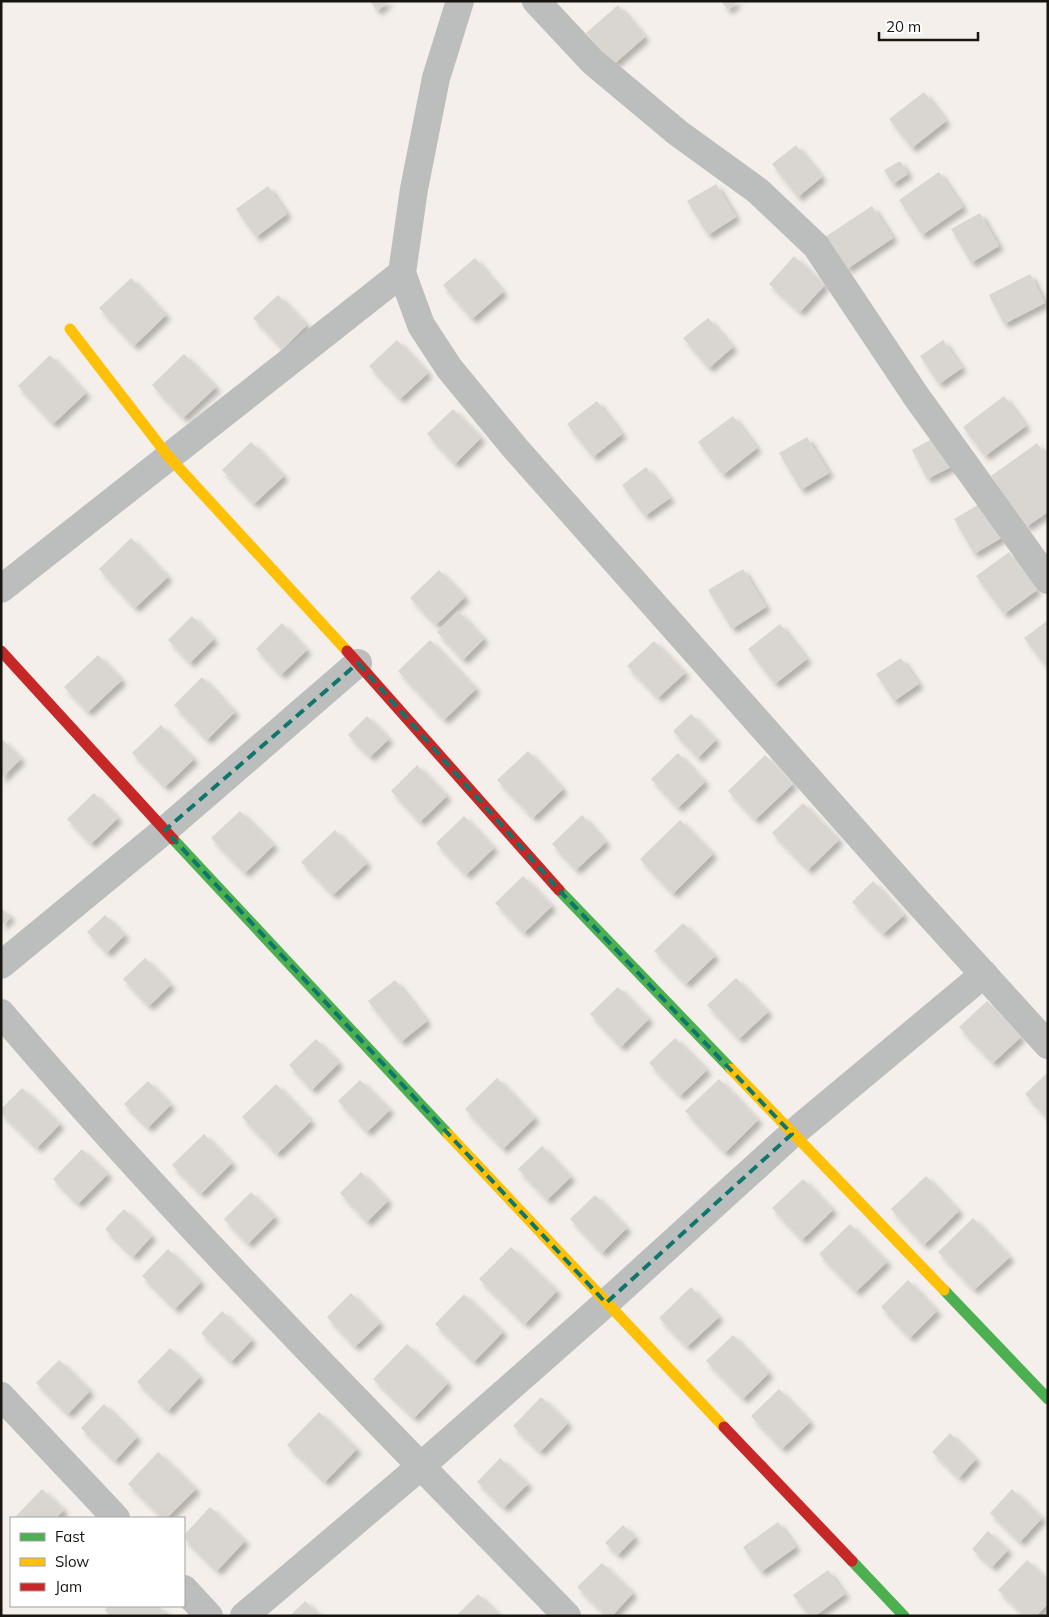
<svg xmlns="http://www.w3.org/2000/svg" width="1049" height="1617" font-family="Mulish,sans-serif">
<defs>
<filter id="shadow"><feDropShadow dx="4.5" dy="4.5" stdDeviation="2.5" flood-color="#0004"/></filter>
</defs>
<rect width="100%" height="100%" fill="#f4efea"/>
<g fill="#d9d6d1" filter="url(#shadow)">
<polygon points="370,1 389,1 377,11"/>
<polygon points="721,1 738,1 728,10"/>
<polygon points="618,5 645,37 614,64 586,33"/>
<polygon points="924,92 946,121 912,148 889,119"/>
<polygon points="796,145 822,177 798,197 772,164"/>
<polygon points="900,161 908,174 893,184 884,170"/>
<polygon points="939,172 963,207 922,235 899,200"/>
<polygon points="716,184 736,217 708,235 687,201"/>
<polygon points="268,186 287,214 256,237 236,209"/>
<polygon points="872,206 893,238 847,269 825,237"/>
<polygon points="980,213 999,246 971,263 951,229"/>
<polygon points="794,256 825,285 800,312 769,284"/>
<polygon points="475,258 503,292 472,319 443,285"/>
<polygon points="1030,274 1045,303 1004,324 989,295"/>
<polygon points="131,278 166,315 134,346 99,308"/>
<polygon points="278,295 307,325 283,349 253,318"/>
<polygon points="708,318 733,347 709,368 683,338"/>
<polygon points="397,340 428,373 400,399 369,366"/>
<polygon points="943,340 962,368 939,384 920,356"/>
<polygon points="184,354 216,387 183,418 152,385"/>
<polygon points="50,355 86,393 53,424 18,386"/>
<polygon points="1004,396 1026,426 985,456 963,427"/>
<polygon points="597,401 622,434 593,457 567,424"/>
<polygon points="453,409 481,438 455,464 427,434"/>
<polygon points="733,416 757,448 723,475 698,442"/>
<polygon points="937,436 953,466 927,479 912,450"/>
<polygon points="807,437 829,473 801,490 779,453"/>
<polygon points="251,442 284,476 254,504 222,470"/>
<polygon points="1037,443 1048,459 1048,512 1026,527 991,476"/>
<polygon points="646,467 670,498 645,516 622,485"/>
<polygon points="983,502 1003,537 974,554 954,519"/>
<polygon points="131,538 168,577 135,608 99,569"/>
<polygon points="1009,552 1037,590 1004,614 976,576"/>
<polygon points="743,569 766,607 732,629 708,590"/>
<polygon points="439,570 465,597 436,625 410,598"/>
<polygon points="458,611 484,639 463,660 437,632"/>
<polygon points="192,616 214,639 190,663 168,640"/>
<polygon points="1048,620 1048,669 1024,638"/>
<polygon points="282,623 307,650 281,675 256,649"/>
<polygon points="780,624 807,659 775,684 748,649"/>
<polygon points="430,640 476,689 444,720 398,671"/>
<polygon points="654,641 685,673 658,698 627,666"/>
<polygon points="98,655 122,680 88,712 64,687"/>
<polygon points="901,658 919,684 894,701 876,674"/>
<polygon points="202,677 235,712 207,740 174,705"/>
<polygon points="691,714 716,740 698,758 673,731"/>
<polygon points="367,716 389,739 370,757 348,735"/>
<polygon points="161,725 194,759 165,787 132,753"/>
<polygon points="1,738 21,759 1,779"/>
<polygon points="528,751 563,789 533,818 497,780"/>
<polygon points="678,753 705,782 678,808 651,779"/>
<polygon points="765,755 793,784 755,820 728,791"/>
<polygon points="417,765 447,796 420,822 391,791"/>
<polygon points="94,793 118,818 91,844 67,819"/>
<polygon points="803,803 839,840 808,870 772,833"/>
<polygon points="240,811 274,845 245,873 211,838"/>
<polygon points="582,815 606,842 576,870 552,844"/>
<polygon points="464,816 494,848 466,875 436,843"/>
<polygon points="680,820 713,854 673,894 640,859"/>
<polygon points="335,830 367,863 333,895 301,862"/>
<polygon points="523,876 552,906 524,933 495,903"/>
<polygon points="873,881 904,915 883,934 852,902"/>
<polygon points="1,908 11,917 1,926"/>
<polygon points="105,915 125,935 107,953 87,932"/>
<polygon points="683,923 715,956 686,984 654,951"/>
<polygon points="145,958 171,985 149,1006 123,979"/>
<polygon points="736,978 768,1012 739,1039 707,1005"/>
<polygon points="395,980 427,1021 401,1042 368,1001"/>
<polygon points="618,987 649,1019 621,1047 590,1014"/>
<polygon points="987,1001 1021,1037 993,1063 959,1027"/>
<polygon points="675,1038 707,1070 680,1096 649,1063"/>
<polygon points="316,1039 339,1063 312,1090 289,1065"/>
<polygon points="1048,1072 1048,1119 1025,1094"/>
<polygon points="497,1078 535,1118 503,1149 465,1109"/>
<polygon points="719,1079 758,1120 725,1153 685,1111"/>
<polygon points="360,1080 390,1110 367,1132 338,1101"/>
<polygon points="148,1081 171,1105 148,1128 124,1104"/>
<polygon points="276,1084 311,1121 277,1154 242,1117"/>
<polygon points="22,1088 60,1124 37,1148 1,1113 1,1109"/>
<polygon points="204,1134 232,1163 201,1194 172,1165"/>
<polygon points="542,1146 571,1177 547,1200 518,1169"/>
<polygon points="82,1149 108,1174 78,1204 53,1179"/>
<polygon points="361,1172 388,1201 367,1222 340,1193"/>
<polygon points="926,1176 959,1211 924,1245 891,1209"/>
<polygon points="803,1179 833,1210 802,1240 772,1208"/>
<polygon points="251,1192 275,1217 248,1244 224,1219"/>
<polygon points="595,1195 627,1228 602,1253 570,1219"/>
<polygon points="124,1209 152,1236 133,1257 105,1229"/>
<polygon points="973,1218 1010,1257 974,1290 938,1252"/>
<polygon points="850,1224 887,1262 856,1292 819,1254"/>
<polygon points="511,1247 557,1291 525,1324 479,1279"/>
<polygon points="168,1249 201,1282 175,1309 142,1276"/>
<polygon points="908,1280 937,1311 910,1338 881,1307"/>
<polygon points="691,1287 719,1317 687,1347 659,1318"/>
<polygon points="351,1293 380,1323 355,1347 327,1317"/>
<polygon points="464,1294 503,1332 474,1362 435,1324"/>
<polygon points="222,1311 252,1340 231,1362 201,1333"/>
<polygon points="733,1335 769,1373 743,1399 706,1361"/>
<polygon points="407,1344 448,1383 414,1418 373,1379"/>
<polygon points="170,1348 200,1377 168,1411 137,1382"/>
<polygon points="59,1360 90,1391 68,1414 36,1383"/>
<polygon points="779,1389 810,1422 782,1449 751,1416"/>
<polygon points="541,1397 568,1423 540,1452 513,1426"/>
<polygon points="104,1404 137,1437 115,1461 81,1428"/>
<polygon points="319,1412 357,1449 325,1482 287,1445"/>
<polygon points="950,1433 976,1459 959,1478 932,1452"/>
<polygon points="158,1452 196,1489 167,1518 163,1518 128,1484"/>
<polygon points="500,1458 528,1484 504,1508 477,1482"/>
<polygon points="42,1489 64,1510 56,1518 18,1518 16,1516"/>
<polygon points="1012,1489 1042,1518 1020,1542 990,1513"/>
<polygon points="210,1507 245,1541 217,1571 184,1538 184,1535"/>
<polygon points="778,1522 796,1547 761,1572 743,1547"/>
<polygon points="623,1525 635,1537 618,1555 605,1543"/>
<polygon points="988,1531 1008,1550 992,1567 972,1549"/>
<polygon points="1027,1560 1048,1580 1048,1604 1036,1616 1025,1616 998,1590"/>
<polygon points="602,1563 633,1593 612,1616 607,1616 577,1587"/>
<polygon points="828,1570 845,1594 815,1616 809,1616 793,1595"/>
<polygon points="478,1594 498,1614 496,1616 456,1616"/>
<polygon points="305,1601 320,1616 290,1616"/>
<polygon points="108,1606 158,1606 166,1613 163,1616 110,1616 105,1610"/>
</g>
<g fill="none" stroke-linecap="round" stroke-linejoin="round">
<g stroke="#bcbebd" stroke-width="28">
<polyline points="460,1 436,78 414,189 402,273 421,325 449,368 515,448 916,900 1048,1045"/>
<polyline points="536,1 593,62 678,133 758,191 816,246 916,396 1048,580"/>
<polyline points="1,589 402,273"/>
<polyline points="1,965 165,830 358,663"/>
<path d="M1 1013C180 1223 374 1418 567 1616"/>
<polyline points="1,1396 116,1518"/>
<polyline points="184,1589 209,1616"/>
<polyline points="244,1616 421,1466 606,1303 792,1134 984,974"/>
</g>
<g stroke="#4caf50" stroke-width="11">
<polyline points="173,839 448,1134"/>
<polyline points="559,890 731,1069"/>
<polyline points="944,1290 1048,1399"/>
<polyline points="852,1561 904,1616"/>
</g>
<g stroke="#ffc107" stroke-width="11">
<polyline points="70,329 168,456 347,651"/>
<polyline points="731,1069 944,1290"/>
<polyline points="448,1134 724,1427"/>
</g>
<g stroke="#c62828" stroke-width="11">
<polyline points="1,651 173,839"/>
<polyline points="347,651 559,890"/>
<polyline points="724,1427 852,1561"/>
</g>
</g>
<path fill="none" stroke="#0f766e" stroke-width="4" stroke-dasharray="10 6" stroke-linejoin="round" d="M358 663 559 890 792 1134 606 1303 165 830Z"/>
<rect width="1049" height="1617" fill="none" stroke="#181511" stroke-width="5"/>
<rect x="10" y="1517" width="175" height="90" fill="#ffffff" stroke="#a3a1a0"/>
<rect x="20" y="1533" width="25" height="8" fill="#4caf50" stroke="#a3a1a0"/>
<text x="55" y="1542" font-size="15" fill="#181511">Fast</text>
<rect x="20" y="1558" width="25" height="8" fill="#ffc107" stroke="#a3a1a0"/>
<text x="55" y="1567" font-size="15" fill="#181511">Slow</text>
<rect x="20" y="1583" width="25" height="8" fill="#c62828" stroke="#a3a1a0"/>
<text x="55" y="1592" font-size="15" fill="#181511">Jam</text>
<path d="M879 32v8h99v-8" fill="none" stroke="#181511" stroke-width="2.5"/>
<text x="886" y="32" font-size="15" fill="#181511" stroke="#ffffff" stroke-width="4" paint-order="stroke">20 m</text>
</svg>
